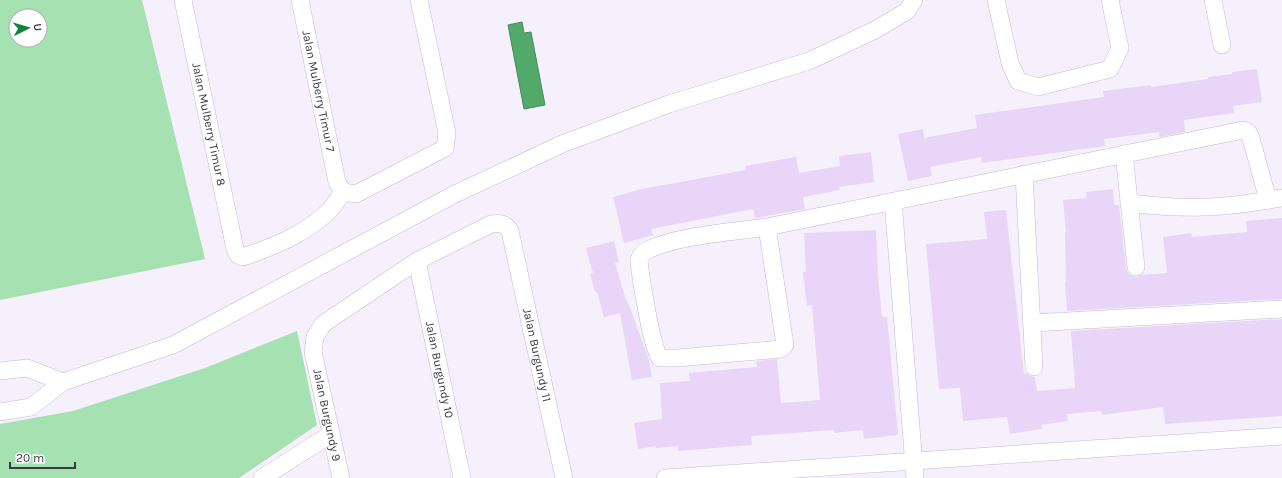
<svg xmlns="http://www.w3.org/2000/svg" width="1282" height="478" font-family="Karla,sans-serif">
<rect width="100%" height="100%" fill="#f6f0fc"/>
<g fill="#a5e1b1" fill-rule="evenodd">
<path d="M0 0H142L205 259 0 300ZM16 16H40V40H16Z"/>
<polygon points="297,331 317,425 239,478 0,478 0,424 73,411 205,368"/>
</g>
<polygon fill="#51aa69" stroke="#4b885e" points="522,22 524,33 531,32 545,105 524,109 508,25"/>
<g fill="#e8d5f8">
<polygon points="1257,69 1262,102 1233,106 1234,113 1184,120 1185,132 1160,137 1159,132 1104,139 1105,146 982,163 981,157 930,167 932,176 908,181 898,134 923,129 924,138 977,128 975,115 1104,97 1103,91 1151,85 1151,87 1208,79 1208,77 1232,74 1232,72"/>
<polygon points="871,152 874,182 839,187 840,190 803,197 805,209 755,218 753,209 651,229 653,235 624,243 613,197 642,189 746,170 745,166 796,157 799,173 840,166 839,156"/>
<polygon points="1113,189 1114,205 1119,205 1126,268 1128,273 1132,276 1137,277 1142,275 1167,273 1163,237 1191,233 1192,237 1247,232 1246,221 1282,218 1282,299 1067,311 1065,282 1066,282 1065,233 1066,232 1063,200 1087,198 1086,192"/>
<polygon points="1006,210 1024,374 1027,373 1030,376 1035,377 1037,391 1075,388 1071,331 1282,319 1282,416 1165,424 1163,407 1102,415 1101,411 1067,414 1068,421 1041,425 1042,429 1010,434 1007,417 963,421 960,388 939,389 926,244 987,239 984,212"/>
<polygon points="876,230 878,276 882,317 887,317 898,435 864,439 863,430 834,433 834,430 751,436 752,445 678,451 678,446 656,448 656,446 638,449 634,423 662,419 660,383 690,381 689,373 757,367 756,361 777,359 781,403 820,400 812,305 807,306 803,272 806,272 804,233"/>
<polygon points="614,241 619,262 615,263 626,300 627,300 649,360 652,377 632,380 620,313 604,317 597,292 595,292 590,274 593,273 586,248"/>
</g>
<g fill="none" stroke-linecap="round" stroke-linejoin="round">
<g stroke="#c7b7d5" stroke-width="18">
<g id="minor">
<path id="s1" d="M183 0 235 249 238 255 243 257C275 246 303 235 328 212 334 206 338 198 343 192"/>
<path id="s2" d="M300 0 337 182 343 192 356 194 445 148 447 133 419 0"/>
<polyline points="996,0 1010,63 1018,81 1038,87 1110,69 1120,48 1110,0"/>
<polyline points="1213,0 1222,45"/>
<polyline points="1124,154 1136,267"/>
<polyline points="1024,174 1034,367"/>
<polyline points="893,201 915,478"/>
<path d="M1129 203C1154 206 1178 208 1203 207 1229 207 1255 202 1282 198"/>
<path d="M767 227 785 345 781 349 677 358H660C652 351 640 273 639 260 641 255 645 251 650 249 682 235 732 232 767 227L1243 130 1248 132 1251 138 1268 200"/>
<path id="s3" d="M417 261 462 478"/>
<polyline points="1032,323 1282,309"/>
<polyline points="0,371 27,368 63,382"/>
<polyline points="0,412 31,407 63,382 173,345 453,195 562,144 669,104 809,61 875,30 907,11 914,0"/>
<polyline points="262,478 331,434"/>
<path id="s4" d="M341 478 313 352 315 337 323 324 417 261 491 224C500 223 505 223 510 231L564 478"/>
<polyline points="665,478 1282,436"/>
</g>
</g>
<use href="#minor" stroke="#fff" stroke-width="17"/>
</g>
<g text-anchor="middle" stroke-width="3" stroke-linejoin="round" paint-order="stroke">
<g font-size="12" fill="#3d3743" stroke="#fff">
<text dy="4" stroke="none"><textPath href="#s2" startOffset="93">Jalan Mulberry Timur 7</textPath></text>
<text dy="4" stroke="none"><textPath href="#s1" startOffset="127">Jalan Mulberry Timur 8</textPath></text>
<text dy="4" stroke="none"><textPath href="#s4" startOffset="504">Jalan Burgundy 11</textPath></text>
<text dy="4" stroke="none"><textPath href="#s3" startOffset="111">Jalan Burgundy 10</textPath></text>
<text transform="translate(327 415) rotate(78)" y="4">Jalan Burgundy 9</text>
</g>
</g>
<g transform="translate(28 28) rotate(85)"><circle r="19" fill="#ffffff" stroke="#b1afb4"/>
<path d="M0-3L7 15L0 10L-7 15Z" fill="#0b853e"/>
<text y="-6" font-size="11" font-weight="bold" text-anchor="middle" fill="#3d3743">U</text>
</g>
<path d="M10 462v6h65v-6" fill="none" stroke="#3d3743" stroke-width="2"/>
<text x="16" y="462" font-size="12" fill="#3d3743" stroke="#ffffff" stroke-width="3" paint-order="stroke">20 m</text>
</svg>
